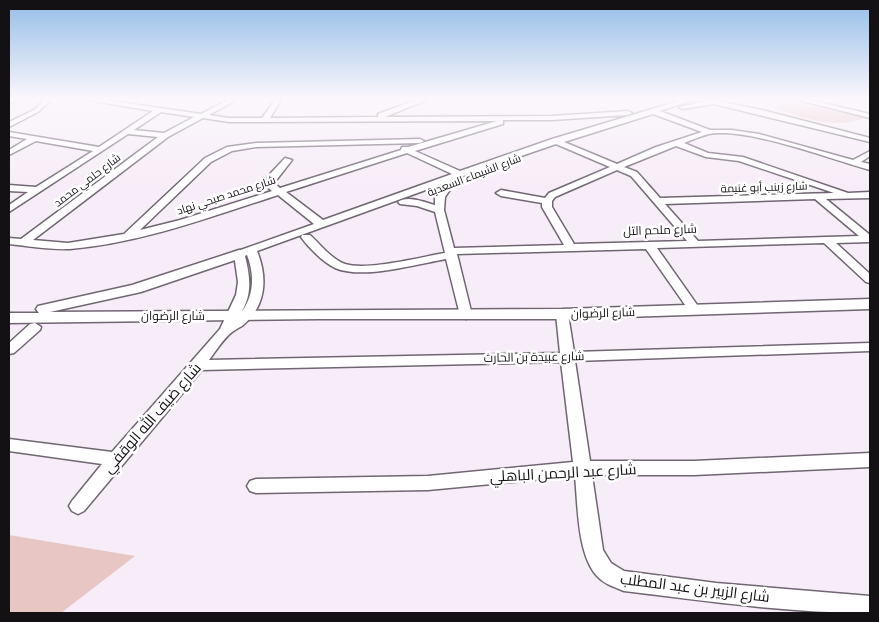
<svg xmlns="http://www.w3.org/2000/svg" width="879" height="622" font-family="'Archivo Narrow',Cairo,sans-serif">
<rect width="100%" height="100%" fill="#f7edf8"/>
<g fill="#e8c6c4">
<path d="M781 104H800L866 118C831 129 808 119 774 108Z"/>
<polygon points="9,535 135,556 61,613 9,613"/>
</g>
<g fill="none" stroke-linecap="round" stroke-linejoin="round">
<g stroke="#6f6671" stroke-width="3">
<g id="minor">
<polygon points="9,100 16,100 9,103"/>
<polygon points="44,100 51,100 38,112 9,127 9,122 34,110"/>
<path d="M87 100H105L201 114 228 100H236L209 115 229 118H262L275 100H281L270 118 378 117V114L416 100H426L385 117 552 116 628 111 632 113 628 115 552 120H503V124L415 151 460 171 552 139 682 100H692L660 111 710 130H732L759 134 853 160 870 151V156L861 162 870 164V170C830 159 747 127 709 134 701 136 692 140 684 143L708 153 743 157 848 193 870 192V198L826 199 870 235V242L836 243 870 274V283L866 282 824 243 657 248 700 309 694 313 690 312 646 249 457 254 472 315 466 319 460 315 446 259C417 264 363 280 335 268 323 262 309 248 301 237L302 235H310C320 244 331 259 345 264 367 271 421 257 445 253L435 212 417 206 400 204 398 202C407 195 424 202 435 205V197L445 183 257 251C268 278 266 307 242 326 238 328 235 330 232 332 223 339 216 351 209 360L560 353 556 314 562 310 568 314 574 352 870 343V351L575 361 590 461H694L870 453V467L694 475H592L603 550 611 563 624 571 716 583 870 596V613C788 613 706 601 624 591 614 587 604 584 597 576 577 554 578 505 575 476L428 490 256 493 250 491 247 486 250 481 256 479 428 476 573 462 561 362 202 370 84 511 78 514 72 511 69 506 72 501 102 464 9 451V439L112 452 220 329 236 295 238 282 234 254 235 252 314 224 278 195C210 217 141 243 70 249 50 250 28 246 9 244V238L21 239 158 137 128 134 9 212V205L28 192 9 191V185L36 187 93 151 36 141 9 155V150L27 139 9 136V132L99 147 153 111ZM161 112 194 117 164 133 134 130ZM653 114 702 132 656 147 617 164 564 142ZM203 118 229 122 497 121 408 147H402L401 150 280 188 274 183 292 160 285 158 270 174 264 184 272 191 180 220 140 230 211 162 232 151 256 147 420 143 424 141 420 139 256 143 227 147 205 158 124 234 68 243 33 240 168 137ZM556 144 610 167 549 193 545 198 501 190 496 193 501 196 542 203V207L564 245 454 248 444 210 445 197 454 184 449 181ZM676 146 706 157 739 161 834 193 660 198 637 172 624 167ZM407 153 452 174 323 220 286 192ZM617 170 631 176 687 241 574 244 552 207V201L555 197ZM815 199 859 236 698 241 665 204ZM247 255C255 275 254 297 240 314 253 295 250 276 245 256Z"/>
<polygon points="713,100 766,111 870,138 870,142 714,104 682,109 679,107"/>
<polygon points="798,100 810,100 870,114 870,118"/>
<polygon points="35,323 41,327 40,330 14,353 9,354 9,343 30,324"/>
</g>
</g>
<g stroke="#6f6671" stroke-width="3">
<polygon id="major" points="239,250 244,251 246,254 244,257 141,292 50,312 562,309 870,299 870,309 562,319 318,319 9,323 9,313 39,313 36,309 38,306 132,285"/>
</g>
<use href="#minor" fill="#fff" fill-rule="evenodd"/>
<use href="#major" fill="#fff" fill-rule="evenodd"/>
</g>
<linearGradient id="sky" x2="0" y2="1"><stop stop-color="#94bde8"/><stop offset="0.53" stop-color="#fbf7fc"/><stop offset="1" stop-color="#fbf7fc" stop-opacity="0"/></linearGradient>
<rect width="879" height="187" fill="url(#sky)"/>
<g text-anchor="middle" stroke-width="5" stroke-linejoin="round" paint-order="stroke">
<g font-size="11" fill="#141115" stroke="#fff">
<text transform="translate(474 175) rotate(-21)" y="4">شارع الشيماء السعدية</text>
<text transform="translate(87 180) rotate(-37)" y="4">شارع حلمي محمد</text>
<text transform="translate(764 187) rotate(-2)" y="4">شارع زينب أبو غنيمة</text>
<text transform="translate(226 195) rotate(-18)" y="4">شارع محمد صبحي نهاد</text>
</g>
<g font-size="12" fill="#141115" stroke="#fff">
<text transform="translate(660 230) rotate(-2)" y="4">شارع ملحم التل</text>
<text transform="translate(603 313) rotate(-2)" y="4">شارع الرضوان</text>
<text x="173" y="320">شارع الرضوان</text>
<text transform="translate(534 357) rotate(-1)" y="4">شارع عبيدة بن الحارث</text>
</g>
<g font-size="15" fill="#141115" stroke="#fff">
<text transform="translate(152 418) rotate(-49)" y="5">شارع ضيف الله الوقفي</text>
<text transform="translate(563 473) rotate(-3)" y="5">شارع عبد الرحمن الباهلي</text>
<text transform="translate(695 588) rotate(7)" y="5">شارع الزبير بن عبد المطلب</text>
</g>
</g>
<rect width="879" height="622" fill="none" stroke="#141115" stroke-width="20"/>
</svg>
